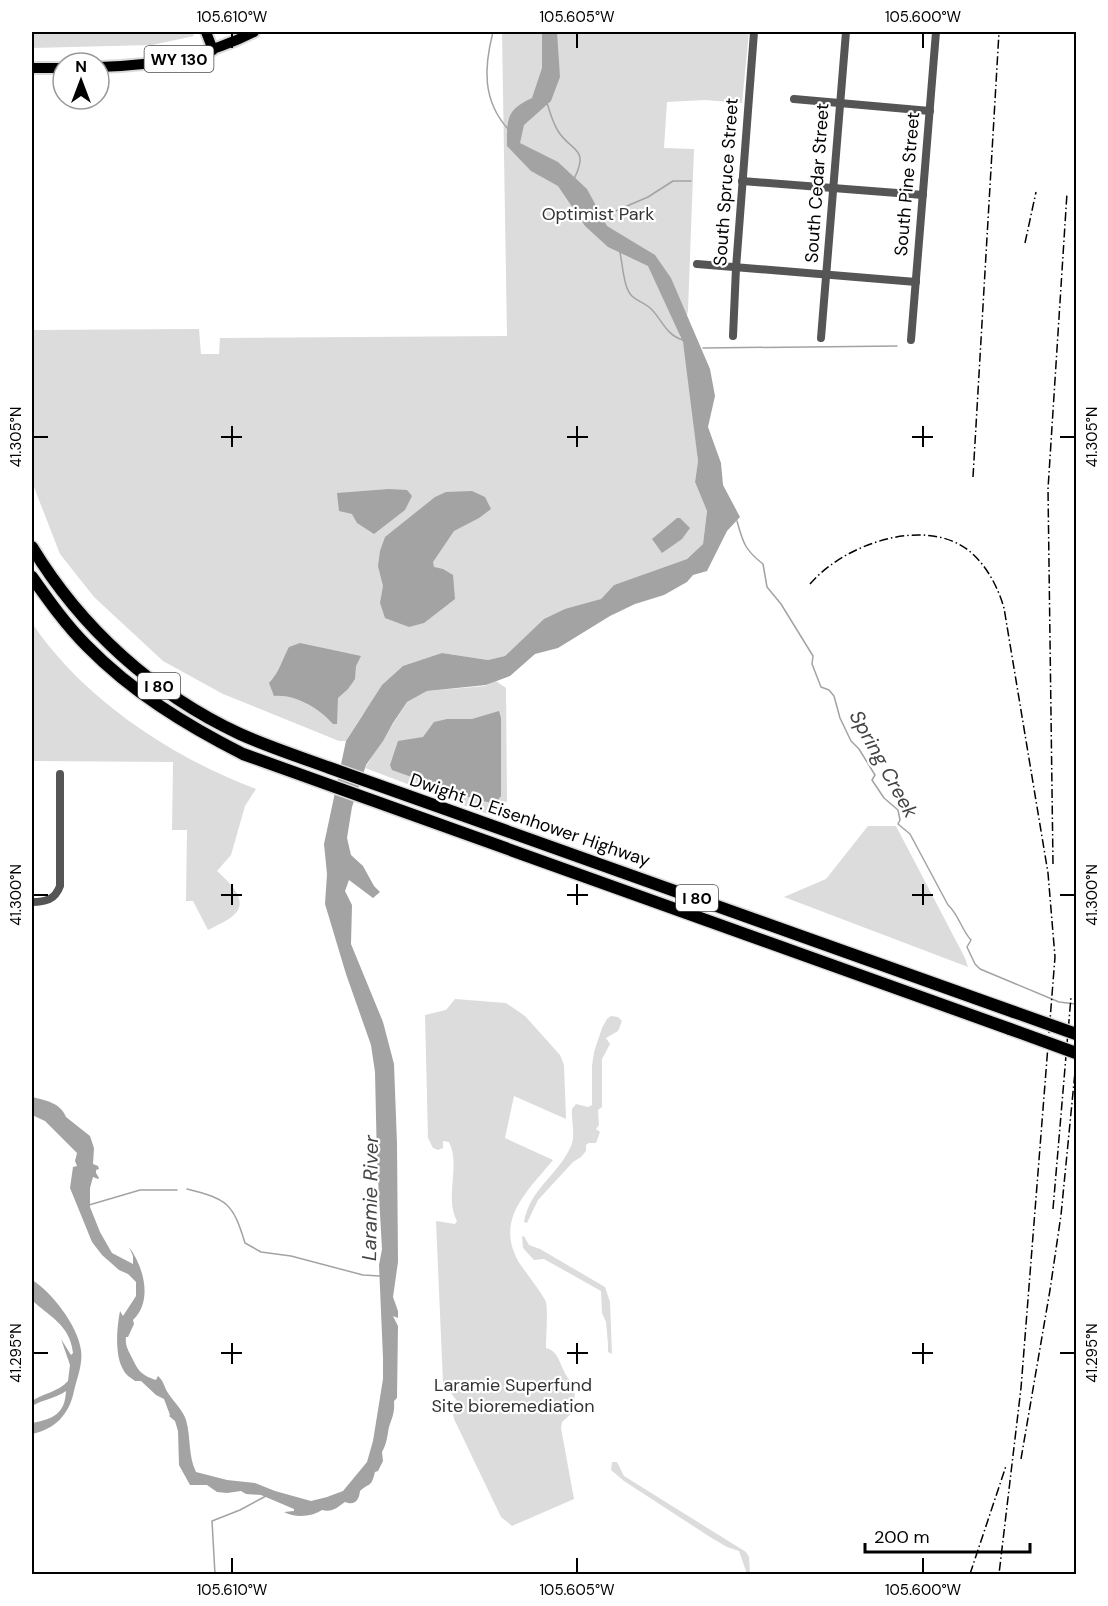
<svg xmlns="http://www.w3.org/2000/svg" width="1108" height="1606" font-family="'DM Sans',sans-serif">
<rect width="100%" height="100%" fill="#fff"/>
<g fill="#dcdcdc">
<polygon points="32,32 192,32 194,36 152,45 32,48"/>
<polygon points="502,32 749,32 742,103 705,100 667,102 664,148 694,149 688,310 684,335 680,336 683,341 689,380 698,461 695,482 707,511 703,544 687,559 614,585 601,599 586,604 524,639 505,656 488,660 442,653 363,714 346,741 339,741 223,694 163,661 94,597 60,554 32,482 32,330 199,329 201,354 219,354 220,338 507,336"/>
<path d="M32 623C83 699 171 757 256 789L245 806 231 855 217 871C222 876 227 880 231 885 253 911 229 919 208 930L193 901H186L187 830H172L173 762 32 761Z"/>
<polygon points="496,681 506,688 507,801 490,815 365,768 407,702 427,691 485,686"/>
<polygon points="868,826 896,826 965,958 968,967 784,897 826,879"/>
<path d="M455 999 506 1003 525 1016 560 1055 564 1065 566 1119 514 1096 505 1138 553 1160C528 1191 493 1220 520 1264 526 1273 543 1294 546 1302 548 1311 546 1337 546 1348 563 1352 559 1375 575 1384L574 1411 562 1422 561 1428 574 1499 512 1526 501 1517 454 1419 453 1413 457 1401 443 1383 436 1221 455 1224 457 1221C444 1197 461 1166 449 1142L443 1141V1148L438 1150 433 1148 428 1138 425 1015 446 1010Z"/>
<path d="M611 1016 618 1017 622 1021 618 1031 606 1038 610 1044 602 1059V1107L598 1110 599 1125 596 1129 600 1132 596 1143H589L586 1145V1151L581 1157 573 1162 538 1200 527 1223 524 1222C529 1190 559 1174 571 1146 576 1135 571 1121 572 1109L576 1104 588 1107 592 1105V1066L594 1052 602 1028 607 1019Z"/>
<polygon points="524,1236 529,1245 540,1249 605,1287 610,1302 612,1354 608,1352 608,1344 606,1322 602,1313 601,1291 544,1259 534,1260 523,1248 522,1237"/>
<polygon points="612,1462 617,1462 624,1476 746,1552 749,1557 750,1574 747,1574 739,1551 727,1547 710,1537 624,1481 611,1470"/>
</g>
<g fill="#a3a3a3">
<path d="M542 32H557L560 77 551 101 524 125 520 143 558 162 587 189 607 226 655 255 671 278 710 369 715 396 708 427 721 463 723 485 740 517 727 531 707 571 693 575 687 582 664 595 635 604 610 616 558 648 535 654 510 676 486 685 427 691 407 702 393 723 383 741 366 765 352 807 347 838 351 855 363 866 374 886 380 892 373 898 349 880 345 891 352 905 351 944 383 1022 394 1064 397 1144 398 1262 393 1297 398 1311V1318L393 1316 398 1326 397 1398 394 1401C395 1412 392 1418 389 1427 387 1437 387 1443 382 1452L383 1461 378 1471 375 1472C371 1488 370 1482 360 1491 359 1500 355 1506 345 1502 338 1507 332 1513 322 1510 312 1517 295 1518 284 1512L294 1511V1509L261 1495 246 1494 241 1491 227 1493 217 1492 207 1485H190L179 1465 178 1431 175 1421 169 1416 170 1415 164 1399 156 1395 141 1381H135C131 1378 126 1375 124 1371 114 1356 117 1327 120 1311L123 1316 136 1296V1282L128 1274 119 1270 102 1255 92 1242 70 1188 73 1167 77 1166 75 1161 77 1153 45 1121 32 1115V1097C45 1100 61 1103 66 1117L90 1136 94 1148 93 1164 98 1166 99 1169 96 1170V1173L99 1178 98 1179 93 1177 90 1188V1207L100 1232 112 1253 133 1264V1256L129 1247C144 1267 153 1301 133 1320L134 1324 128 1337H126C125 1345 128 1350 130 1354 138 1369 138 1374 156 1380L158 1376C164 1381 164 1387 168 1393 173 1401 183 1410 186 1420 191 1437 188 1456 196 1472L227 1480 255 1483 275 1491 311 1501 327 1497 343 1491 367 1462 373 1441 383 1379V1358L379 1265 382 1249 377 1161 375 1072 371 1045 346 974 325 904 327 874 324 844 346 741 382 685 403 666 442 653 488 660 505 656 544 619 565 609 601 599 614 585 687 559 703 544 707 511 695 482 698 461 683 342 648 266 608 247 585 226 558 186 531 171 507 146C507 119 506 110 532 98L542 68Z"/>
<polygon points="389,489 407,490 412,496 405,510 374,534 357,523 352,514 339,511 337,493"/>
<polygon points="472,491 485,497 491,509 479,518 454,531 433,562 434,567 443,569 453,575 455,599 424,623 409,627 385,618 380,603 383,586 378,566 380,551 385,537 435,497 446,492"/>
<polygon points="677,518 680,518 690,528 682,539 662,553 652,539"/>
<path d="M300 643 361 656 356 666 355 679 348 689 338 698 337 724H333C319 708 295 694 274 696L269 683C279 673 282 660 289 647Z"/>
<polygon points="499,711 501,718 501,796 495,804 468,797 392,770 390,765 398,741 423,737 434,722 447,719 472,719"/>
<path d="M32 1280C51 1291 78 1326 81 1350 83 1364 77 1378 74 1391 69 1415 55 1429 32 1434V1423C53 1419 65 1414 66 1391 56 1398 42 1400 32 1406V1401C44 1393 58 1392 68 1381L70 1365 61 1339 71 1355 73 1353C70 1324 48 1316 32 1300Z"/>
</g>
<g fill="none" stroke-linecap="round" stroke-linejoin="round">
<g stroke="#a3a3a3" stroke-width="1.5">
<path d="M493 32C484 67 482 100 508 129"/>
<path d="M547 103C550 113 553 123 558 131 571 152 590 147 574 179"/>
<polyline points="605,221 613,212 648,197 673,181 691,181"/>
<path d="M620 252C622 263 623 275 626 285 631 301 639 299 649 307 662 318 665 335 683 340"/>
<polyline points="703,348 897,346"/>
<path d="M737 521C743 543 745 550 763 564L767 587 781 604 813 656 812 664 821 687 829 690 834 696 840 718 851 741 859 749 875 775 872 780 884 798 898 810 900 820 898 824 910 834 948 905C959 915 961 929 971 940L967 947 975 964 980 969 1059 1002 1076 1004"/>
<path d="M187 1189C227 1199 233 1203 245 1243L261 1252 291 1256 363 1275 380 1276"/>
<polyline points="89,1205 140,1190 177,1190"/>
<polyline points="215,1574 212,1521 240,1510 266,1496"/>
</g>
<g stroke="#dbdbdb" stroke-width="14">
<g id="major">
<polyline points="206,32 213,50"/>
<path d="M99 67C154 66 205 57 254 32"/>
<polyline points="32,68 63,68"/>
</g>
</g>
<g stroke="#dbdbdb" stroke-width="15">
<g id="highway">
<path d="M32 547C81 628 154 694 240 734 269 747 300 757 330 768L1014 1012"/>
<path d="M32 577C49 601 66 625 87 646 132 692 186 725 243 754L1010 1029"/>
</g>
</g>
<g stroke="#555" stroke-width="8">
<polyline points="794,99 930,111"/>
<polyline points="742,181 923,195"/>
<polyline points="697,264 916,282"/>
<polyline points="733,336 736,268 754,32"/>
<polyline points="821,338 846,32"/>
<polyline points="911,340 936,32"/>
<path d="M32 902C45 902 55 900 60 886V774"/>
</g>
<use href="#major" stroke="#000" stroke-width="10"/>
<use href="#highway" stroke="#000" stroke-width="12"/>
<g stroke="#000" stroke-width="1.5" stroke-dasharray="9 3 1.5 3" stroke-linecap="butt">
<polyline points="1025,243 1036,192"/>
<polyline points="973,477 999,32"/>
<path d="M810 584C843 545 923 516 968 550 986 564 998 587 1004 608L1048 873 1055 957 1021 1388 999 1574"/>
<polyline points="1053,864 1048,489 1067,193"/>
<polyline points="1053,1209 1071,997"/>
<polyline points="1021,1459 1050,1290 1061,1215 1076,1062"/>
<polyline points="970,1574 1006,1466"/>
</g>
<g stroke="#dbdbdb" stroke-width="15" stroke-linecap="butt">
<g id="highway-bridge">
<polyline points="1014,1012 1076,1034"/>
<polyline points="1010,1029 1076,1053"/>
</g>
</g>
<use href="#highway-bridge" stroke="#000" stroke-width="12"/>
</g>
<path fill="none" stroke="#000" stroke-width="2" d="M232 33V48M577 33V48M923 33V48M232 426V447M577 426V447M923 426V447M33 437H48M221 437H242M567 437H588M912 437H933M1060 437H1075M232 884V905M577 884V905M923 884V905M33 895H48M221 895H242M567 895H588M912 895H933M1060 895H1075M232 1343V1364M577 1343V1364M923 1343V1364M33 1353H48M221 1353H242M567 1353H588M912 1353H933M1060 1353H1075M232 1558V1573M577 1558V1573M923 1558V1573"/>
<g text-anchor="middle" stroke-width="4.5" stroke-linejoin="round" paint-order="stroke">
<g fill="#fff" stroke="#4c4c4c" stroke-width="1.5">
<rect x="144.5" y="46" width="69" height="26" rx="4.5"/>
<rect x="138" y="673" width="42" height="26" rx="4.5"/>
<rect x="676" y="885" width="42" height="26" rx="4.5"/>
</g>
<g font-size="16" font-weight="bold" fill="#000">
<text x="179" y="65">WY 130</text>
<text x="159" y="692">I 80</text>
<text x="697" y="904">I 80</text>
</g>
<g font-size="18" fill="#000" stroke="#fff">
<text transform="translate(726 182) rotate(-86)" y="6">South Spruce Street</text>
<text transform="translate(817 183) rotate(-86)" y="6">South Cedar Street</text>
<text transform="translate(907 184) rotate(-85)" y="6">South Pine Street</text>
<text transform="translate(530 820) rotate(19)" y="6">Dwight D. Eisenhower Highway</text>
</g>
<g font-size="18" fill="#333" stroke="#fff">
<text x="598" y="220">Optimist Park</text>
<text x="513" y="1391">Laramie Superfund<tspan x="513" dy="21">Site bioremediation</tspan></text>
</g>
<g font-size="20" font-style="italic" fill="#444" stroke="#fff">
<text transform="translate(884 764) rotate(61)" y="7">Spring Creek</text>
<text transform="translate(370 1198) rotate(-89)" y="7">Laramie River</text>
</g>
</g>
<rect width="1108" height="1606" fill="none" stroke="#ffffff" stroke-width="66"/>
<g transform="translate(81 81)"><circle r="28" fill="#ffffff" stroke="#999999" stroke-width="1.5"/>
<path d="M0-4.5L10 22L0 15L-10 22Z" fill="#000000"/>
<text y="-9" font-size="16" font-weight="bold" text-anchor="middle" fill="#000000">N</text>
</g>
<path d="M865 1543v9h165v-9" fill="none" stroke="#000000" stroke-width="3"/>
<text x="874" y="1543" font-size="18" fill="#000000" stroke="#ffffff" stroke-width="4.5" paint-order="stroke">200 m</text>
<rect x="33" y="33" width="1042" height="1540" fill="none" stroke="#000" stroke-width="2"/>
<g font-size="15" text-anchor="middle" fill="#000">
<text x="232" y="22">105.610°W</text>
<text x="577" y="22">105.605°W</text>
<text x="923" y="22">105.600°W</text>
<text transform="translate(16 437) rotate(-90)" y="5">41.305°N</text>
<text transform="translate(1092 437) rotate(-90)" y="5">41.305°N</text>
<text transform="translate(16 895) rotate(-90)" y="5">41.300°N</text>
<text transform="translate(1092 895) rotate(-90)" y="5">41.300°N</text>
<text transform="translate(16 1353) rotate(-90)" y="5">41.295°N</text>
<text transform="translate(1092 1353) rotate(-90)" y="5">41.295°N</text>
<text x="232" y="1595">105.610°W</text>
<text x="577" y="1595">105.605°W</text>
<text x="923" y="1595">105.600°W</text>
</g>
</svg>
